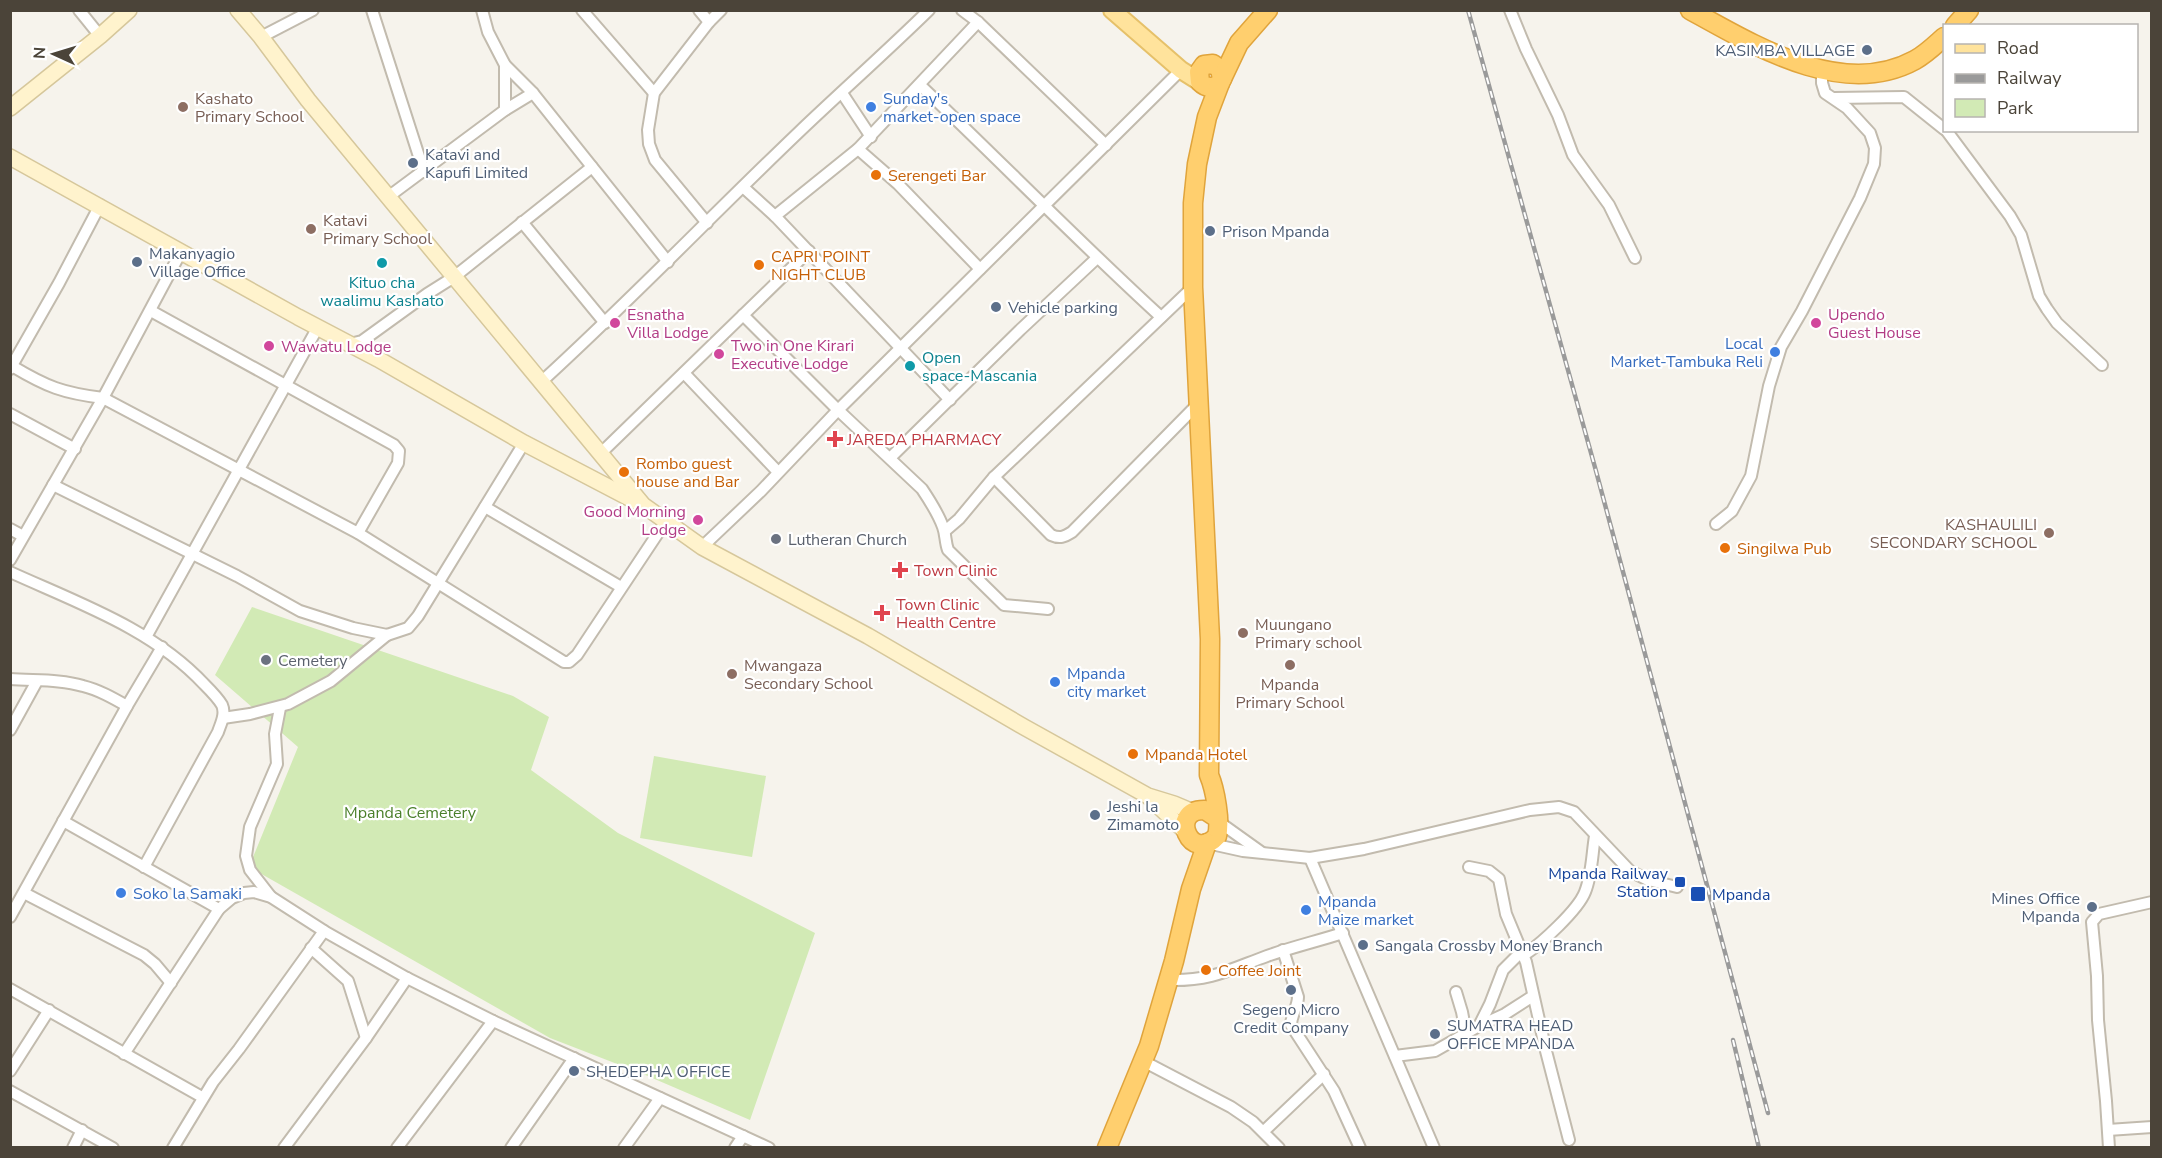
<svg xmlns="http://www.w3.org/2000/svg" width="2162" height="1158" font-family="'Nunito Sans',sans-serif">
<rect width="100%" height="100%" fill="#f6f3ec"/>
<g fill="#d2eab5">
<polygon points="252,607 513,696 549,717 531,770 618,833 815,933 750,1120 643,1074 550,1038 249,867 298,747 215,675"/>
<polygon points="654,756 766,776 752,857 640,838"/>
</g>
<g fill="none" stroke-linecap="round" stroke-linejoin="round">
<g stroke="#c2bbae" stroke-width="14">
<g id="street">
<polyline points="79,10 100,36"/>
<polyline points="372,10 424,172"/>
<polyline points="482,10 488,32 505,65 533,93 668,262"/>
<polyline points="582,10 654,93"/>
<polyline points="699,10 709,22"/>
<polyline points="962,10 978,22 1106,145"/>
<polyline points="1510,10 1526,49 1558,115 1573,155 1609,205 1635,258"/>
<polyline points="261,37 313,10"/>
<polyline points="505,65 505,110"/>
<path d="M920 85C1001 162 1079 242 1161 317"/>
<polyline points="842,93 871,137"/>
<polyline points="1834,98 1904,97 1944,129"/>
<polyline points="1946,130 2010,216 2021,235 2039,296 2047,309 2057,323 2102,365"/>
<polyline points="858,149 898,184 980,269"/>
<polyline points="743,187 775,216 950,400"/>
<polyline points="388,197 505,110 533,93"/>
<polyline points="775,216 858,149 978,22"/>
<polyline points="522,222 605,323"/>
<polyline points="707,223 655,160 649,144 648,130 654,93 709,22 721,10"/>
<polyline points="151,311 394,445 399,451 398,463 358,533"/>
<path d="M743 315 838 410 922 489C930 501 938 513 943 527 946 535 945 542 948 550L1004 605 1048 609"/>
<polyline points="354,343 362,341 427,294 454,277 592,167"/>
<path d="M12 366C47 387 63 393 103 398L358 533 564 662H569L577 655 666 521"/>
<polyline points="10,369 59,283 100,205"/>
<polyline points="684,373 778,472"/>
<path d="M540 383C629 302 712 215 799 132 842 91 886 52 929 10"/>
<polyline points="10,414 75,449"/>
<polyline points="600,454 809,251"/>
<polyline points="890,458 1020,330 1097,258"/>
<path d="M994 477 1051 535C1060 539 1064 537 1072 532L1198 404"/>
<polyline points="53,485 237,576 300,611 353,628 387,635 408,628 418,616 524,443"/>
<polyline points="485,507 621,587"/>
<polyline points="1716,524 1732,511 1751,476 1769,386 1781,347 1802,311 1860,198 1874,164 1875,148 1870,133 1847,108 1825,93 1822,83 1822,70"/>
<polyline points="10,529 23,536"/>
<polyline points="945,531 959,519 994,477 1193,287"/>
<polyline points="702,547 761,491 838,410 1181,70"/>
<polyline points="10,560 103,398 181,252"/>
<path d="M10 572C78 603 153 629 204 684 210 690 218 698 222 705 226 714 221 723 218 732L144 867"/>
<polyline points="146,637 318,327"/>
<path d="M10 679C34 681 60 679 83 686 99 690 113 698 127 706"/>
<polyline points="223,718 250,714 288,704 331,681 387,635"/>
<polyline points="10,730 37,681"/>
<polyline points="63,821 219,909"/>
<polyline points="1219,822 1261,852"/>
<polyline points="1207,843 1243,851 1310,858 1364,849 1530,810 1559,807 1574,812 1630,871 1648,880 1677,887"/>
<polyline points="1310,858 1434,1148"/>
<polyline points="1469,867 1489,871 1499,879 1506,914 1526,962 1546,1051 1569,1140"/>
<polyline points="24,893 144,955 155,964 171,983"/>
<polyline points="271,897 250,870 246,856 250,827 277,764 275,734 280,708"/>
<polyline points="10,917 127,706 162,647"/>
<polyline points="311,948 348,981 366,1038"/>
<path d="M1283 950 1298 997C1298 1007 1291 1015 1291 1025L1334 1091 1360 1148"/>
<path d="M1524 955C1541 944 1578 910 1585 892 1592 875 1592 854 1595 836"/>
<path d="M1169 980C1211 981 1229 970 1267 956 1292 947 1318 941 1343 933"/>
<polyline points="10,989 202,1097"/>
<polyline points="1456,992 1462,1012 1466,1033"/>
<polyline points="1479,1026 1490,1004 1503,970 1522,951"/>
<polyline points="124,1054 219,909 232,898 244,893 254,892 271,897 324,931 407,978 493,1021 769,1148"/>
<polyline points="1395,1056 1435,1051 1479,1026 1505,1014 1533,996"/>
<polyline points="1143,1061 1231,1107 1253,1122 1279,1148"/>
<polyline points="10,1071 49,1010"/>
<polyline points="10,1091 113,1148"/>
<polyline points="2108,1130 2152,1127"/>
<polyline points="1264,1131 1324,1074"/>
<polyline points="73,1148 82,1130"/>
<polyline points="173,1148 213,1082 239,1049 324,931"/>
<polyline points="284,1148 366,1038 407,978"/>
<polyline points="397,1148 493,1021"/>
<polyline points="511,1148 574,1058"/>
<polyline points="624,1148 660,1098"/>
<polyline points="735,1148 743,1136"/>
<polyline points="2109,1148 2106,1101 2098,1020 2097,976 2092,922 2099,914 2152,902"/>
</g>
</g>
<g stroke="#d6c79b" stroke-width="18">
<g id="secondary">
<polyline points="238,10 261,37 308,100 643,505 702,547 868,636 1024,727 1148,796 1174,804 1193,812"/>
<polyline points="10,108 100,36 129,10"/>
<polyline points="10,157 298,317 378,359 524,443 635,501"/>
<polyline points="1150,798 1185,831"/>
</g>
</g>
<g stroke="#e6c16a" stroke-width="20">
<polyline id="primary" points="1112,10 1181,70 1200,82"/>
</g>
<g stroke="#e0a43c" stroke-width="21">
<g id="highway">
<path d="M1690 10C1754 45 1842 100 1915 60 1926 54 1935 45 1944 37"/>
<polyline points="1955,26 1969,10"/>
<path d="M1220 83C1213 89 1206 88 1200 82L1199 72 1204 65 1213 64 1220 69 1222 79"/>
<path d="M1217 818 1205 810C1167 809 1191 865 1217 836 1221 822 1215 789 1209 775L1210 639 1193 287V203L1197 164 1207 117 1220 83 1239 43 1268 10"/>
<polyline points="1107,1148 1149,1046 1174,961 1191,889 1207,843"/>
</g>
</g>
<use href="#street" stroke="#fff" stroke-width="10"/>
<use href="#secondary" stroke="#fff3cd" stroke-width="15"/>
<use href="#primary" stroke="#ffe39c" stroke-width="16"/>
<use href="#highway" stroke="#ffcf6e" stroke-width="18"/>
<g stroke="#9a9a9a" stroke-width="4.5">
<g id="rail">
<polyline points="1468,10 1596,471 1768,1113"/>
<polyline points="1733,1040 1759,1148"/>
</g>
</g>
<use href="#rail" stroke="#fff" stroke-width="2" stroke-dasharray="7" stroke-linecap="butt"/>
</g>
<g fill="#5c6f8a" stroke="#fff" stroke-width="2">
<circle cx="1867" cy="50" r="6"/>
<circle cx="413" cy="163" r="6"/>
<circle cx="1210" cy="231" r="6"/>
<circle cx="137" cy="262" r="6"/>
<circle cx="996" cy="307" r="6"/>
<circle cx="1095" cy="815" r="6"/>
<circle cx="2092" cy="907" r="6"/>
<circle cx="1363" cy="945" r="6"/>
<circle cx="1291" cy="990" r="6"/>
<circle cx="1435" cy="1034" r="6"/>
<circle cx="574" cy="1071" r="6"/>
</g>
<g fill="#8d6e63" stroke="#fff" stroke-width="2">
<circle cx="183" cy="107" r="6"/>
<circle cx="311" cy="229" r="6"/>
<circle cx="2049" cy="533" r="6"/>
<circle cx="1243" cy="633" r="6"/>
<circle cx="1290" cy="665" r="6"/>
<circle cx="732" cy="674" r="6"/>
</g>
<g fill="#3f7fe0" stroke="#fff" stroke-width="2">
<circle cx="871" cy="107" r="6"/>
<circle cx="1775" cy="352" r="6"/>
<circle cx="1055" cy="682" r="6"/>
<circle cx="121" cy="893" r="6"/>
<circle cx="1306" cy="910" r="6"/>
</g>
<g fill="#e8710a" stroke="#fff" stroke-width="2">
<circle cx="876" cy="175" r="6"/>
<circle cx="759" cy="265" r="6"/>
<circle cx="624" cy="472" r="6"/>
<circle cx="1725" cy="548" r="6"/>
<circle cx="1133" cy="754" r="6"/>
<circle cx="1206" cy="970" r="6"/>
</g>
<g fill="#0f9aa8" stroke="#fff" stroke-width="2">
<circle cx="382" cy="263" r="6"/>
<circle cx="910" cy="366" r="6"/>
</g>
<g fill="#d1479c" stroke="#fff" stroke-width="2">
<circle cx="615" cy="323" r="6"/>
<circle cx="1816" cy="323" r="6"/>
<circle cx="269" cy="346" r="6"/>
<circle cx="719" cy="354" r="6"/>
<circle cx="698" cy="520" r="6"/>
</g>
<g fill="#e0444e" stroke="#fff" stroke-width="2">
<path d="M832 430h6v6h6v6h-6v6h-6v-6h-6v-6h6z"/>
<path d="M897 561h6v6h6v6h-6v6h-6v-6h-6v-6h6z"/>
<path d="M879 604h6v6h6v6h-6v6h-6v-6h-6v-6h6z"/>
</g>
<g fill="#6b7280" stroke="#fff" stroke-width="2">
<circle cx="776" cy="539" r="6"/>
<circle cx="266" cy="660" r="6"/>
</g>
<g fill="#1a4fb4" stroke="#fff" stroke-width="2">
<rect x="1674" y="876" width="12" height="12" rx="3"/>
<rect x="1690" y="886" width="16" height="16" rx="3"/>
</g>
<g text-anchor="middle" stroke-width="4.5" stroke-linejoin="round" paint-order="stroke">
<g font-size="16" fill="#4e5e75" stroke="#fff" text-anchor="start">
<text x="1855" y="56" text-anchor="end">KASIMBA VILLAGE</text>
<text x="425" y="160">Katavi and<tspan x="425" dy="18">Kapufi Limited</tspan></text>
<text x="1222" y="237">Prison Mpanda</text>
<text x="149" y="259">Makanyagio<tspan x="149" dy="18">Village Office</tspan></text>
<text x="1008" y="313">Vehicle parking</text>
<text x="1107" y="812">Jeshi la<tspan x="1107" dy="18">Zimamoto</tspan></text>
<text x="2080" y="904" text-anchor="end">Mines Office<tspan x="2080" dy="18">Mpanda</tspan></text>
<text x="1375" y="951">Sangala Crossby Money Branch</text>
<text x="1291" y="1015" text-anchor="middle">Segeno Micro<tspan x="1291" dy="18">Credit Company</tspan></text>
<text x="1447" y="1031">SUMATRA HEAD<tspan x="1447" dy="18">OFFICE MPANDA</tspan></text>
<text x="586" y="1077">SHEDEPHA OFFICE</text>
</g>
<g font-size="16" fill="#785e54" stroke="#fff" text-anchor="start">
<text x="195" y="104">Kashato<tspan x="195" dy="18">Primary School</tspan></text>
<text x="323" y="226">Katavi<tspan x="323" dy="18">Primary School</tspan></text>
<text x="2037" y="530" text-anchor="end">KASHAULILI<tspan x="2037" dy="18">SECONDARY SCHOOL</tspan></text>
<text x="1255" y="630">Muungano<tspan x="1255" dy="18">Primary school</tspan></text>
<text x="744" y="671">Mwangaza<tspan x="744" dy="18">Secondary School</tspan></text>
<text x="1290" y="690" text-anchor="middle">Mpanda<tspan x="1290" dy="18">Primary School</tspan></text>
</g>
<g font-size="16" fill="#366cbe" stroke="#fff" text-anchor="start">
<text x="883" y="104">Sunday's<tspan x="883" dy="18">market-open space</tspan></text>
<text x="1763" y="349" text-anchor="end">Local<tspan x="1763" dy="18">Market-Tambuka Reli</tspan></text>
<text x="1067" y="679">Mpanda<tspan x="1067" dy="18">city market</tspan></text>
<text x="133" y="899">Soko la Samaki</text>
<text x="1318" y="907">Mpanda<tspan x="1318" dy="18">Maize market</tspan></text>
</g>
<g font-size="16" fill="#c56008" stroke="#fff" text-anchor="start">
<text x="888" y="181">Serengeti Bar</text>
<text x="771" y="262">CAPRI POINT<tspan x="771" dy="18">NIGHT CLUB</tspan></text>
<text x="636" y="469">Rombo guest<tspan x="636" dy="18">house and Bar</tspan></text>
<text x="1737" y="554">Singilwa Pub</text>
<text x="1145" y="760">Mpanda Hotel</text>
<text x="1218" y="976">Coffee Joint</text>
</g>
<g font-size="16" fill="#0d838f" stroke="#fff">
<text x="382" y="288">Kituo cha<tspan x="382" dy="18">waalimu Kashato</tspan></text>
<text x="922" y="363" text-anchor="start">Open<tspan x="922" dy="18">space-Mascania</tspan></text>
</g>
<g font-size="16" fill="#b23c85" stroke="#fff" text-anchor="start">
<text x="627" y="320">Esnatha<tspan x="627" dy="18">Villa Lodge</tspan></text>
<text x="1828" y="320">Upendo<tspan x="1828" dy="18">Guest House</tspan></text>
<text x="731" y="351">Two in One Kirari<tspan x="731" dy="18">Executive Lodge</tspan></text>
<text x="281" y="352">Wawatu Lodge</text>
<text x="686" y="517" text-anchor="end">Good Morning<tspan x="686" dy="18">Lodge</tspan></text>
</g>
<g font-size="16" fill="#be3a42" stroke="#fff" text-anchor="start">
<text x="847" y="445">JAREDA PHARMACY</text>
<text x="914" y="576">Town Clinic</text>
<text x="896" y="610">Town Clinic<tspan x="896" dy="18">Health Centre</tspan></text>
</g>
<g font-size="16" fill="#5b616d" stroke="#fff" text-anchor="start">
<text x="788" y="545">Lutheran Church</text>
<text x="278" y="666">Cemetery</text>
</g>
<g font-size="16" fill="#4a7f2a" stroke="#fff">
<text x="410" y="818">Mpanda Cemetery</text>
</g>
<g font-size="16" fill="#164399" stroke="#fff" text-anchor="end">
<text x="1668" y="879">Mpanda Railway<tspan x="1668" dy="18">Station</tspan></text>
<text x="1712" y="900" text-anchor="start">Mpanda</text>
</g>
</g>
<rect width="2162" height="1158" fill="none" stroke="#4b4439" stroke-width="24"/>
<rect x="1943" y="24" width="195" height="108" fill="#ffffff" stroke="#b7b4b0" stroke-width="1.5"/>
<rect x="1955" y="44" width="30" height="9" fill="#ffe39c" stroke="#b7b4b0" stroke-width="1.5"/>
<text x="1997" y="54" font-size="18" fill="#4b4439">Road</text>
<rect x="1955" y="74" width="30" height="9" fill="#9a9a9a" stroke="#b7b4b0" stroke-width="1.5"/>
<text x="1997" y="84" font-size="18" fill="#4b4439">Railway</text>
<rect x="1955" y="99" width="30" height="18" fill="#d2eab5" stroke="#b7b4b0" stroke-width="1.5"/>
<text x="1997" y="114" font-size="18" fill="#4b4439">Park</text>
<g transform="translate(54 54) rotate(274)" stroke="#ffffff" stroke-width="4.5" paint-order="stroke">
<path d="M0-4.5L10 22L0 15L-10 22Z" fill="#4b4439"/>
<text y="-9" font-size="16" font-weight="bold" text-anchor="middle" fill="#4b4439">N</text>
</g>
</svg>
